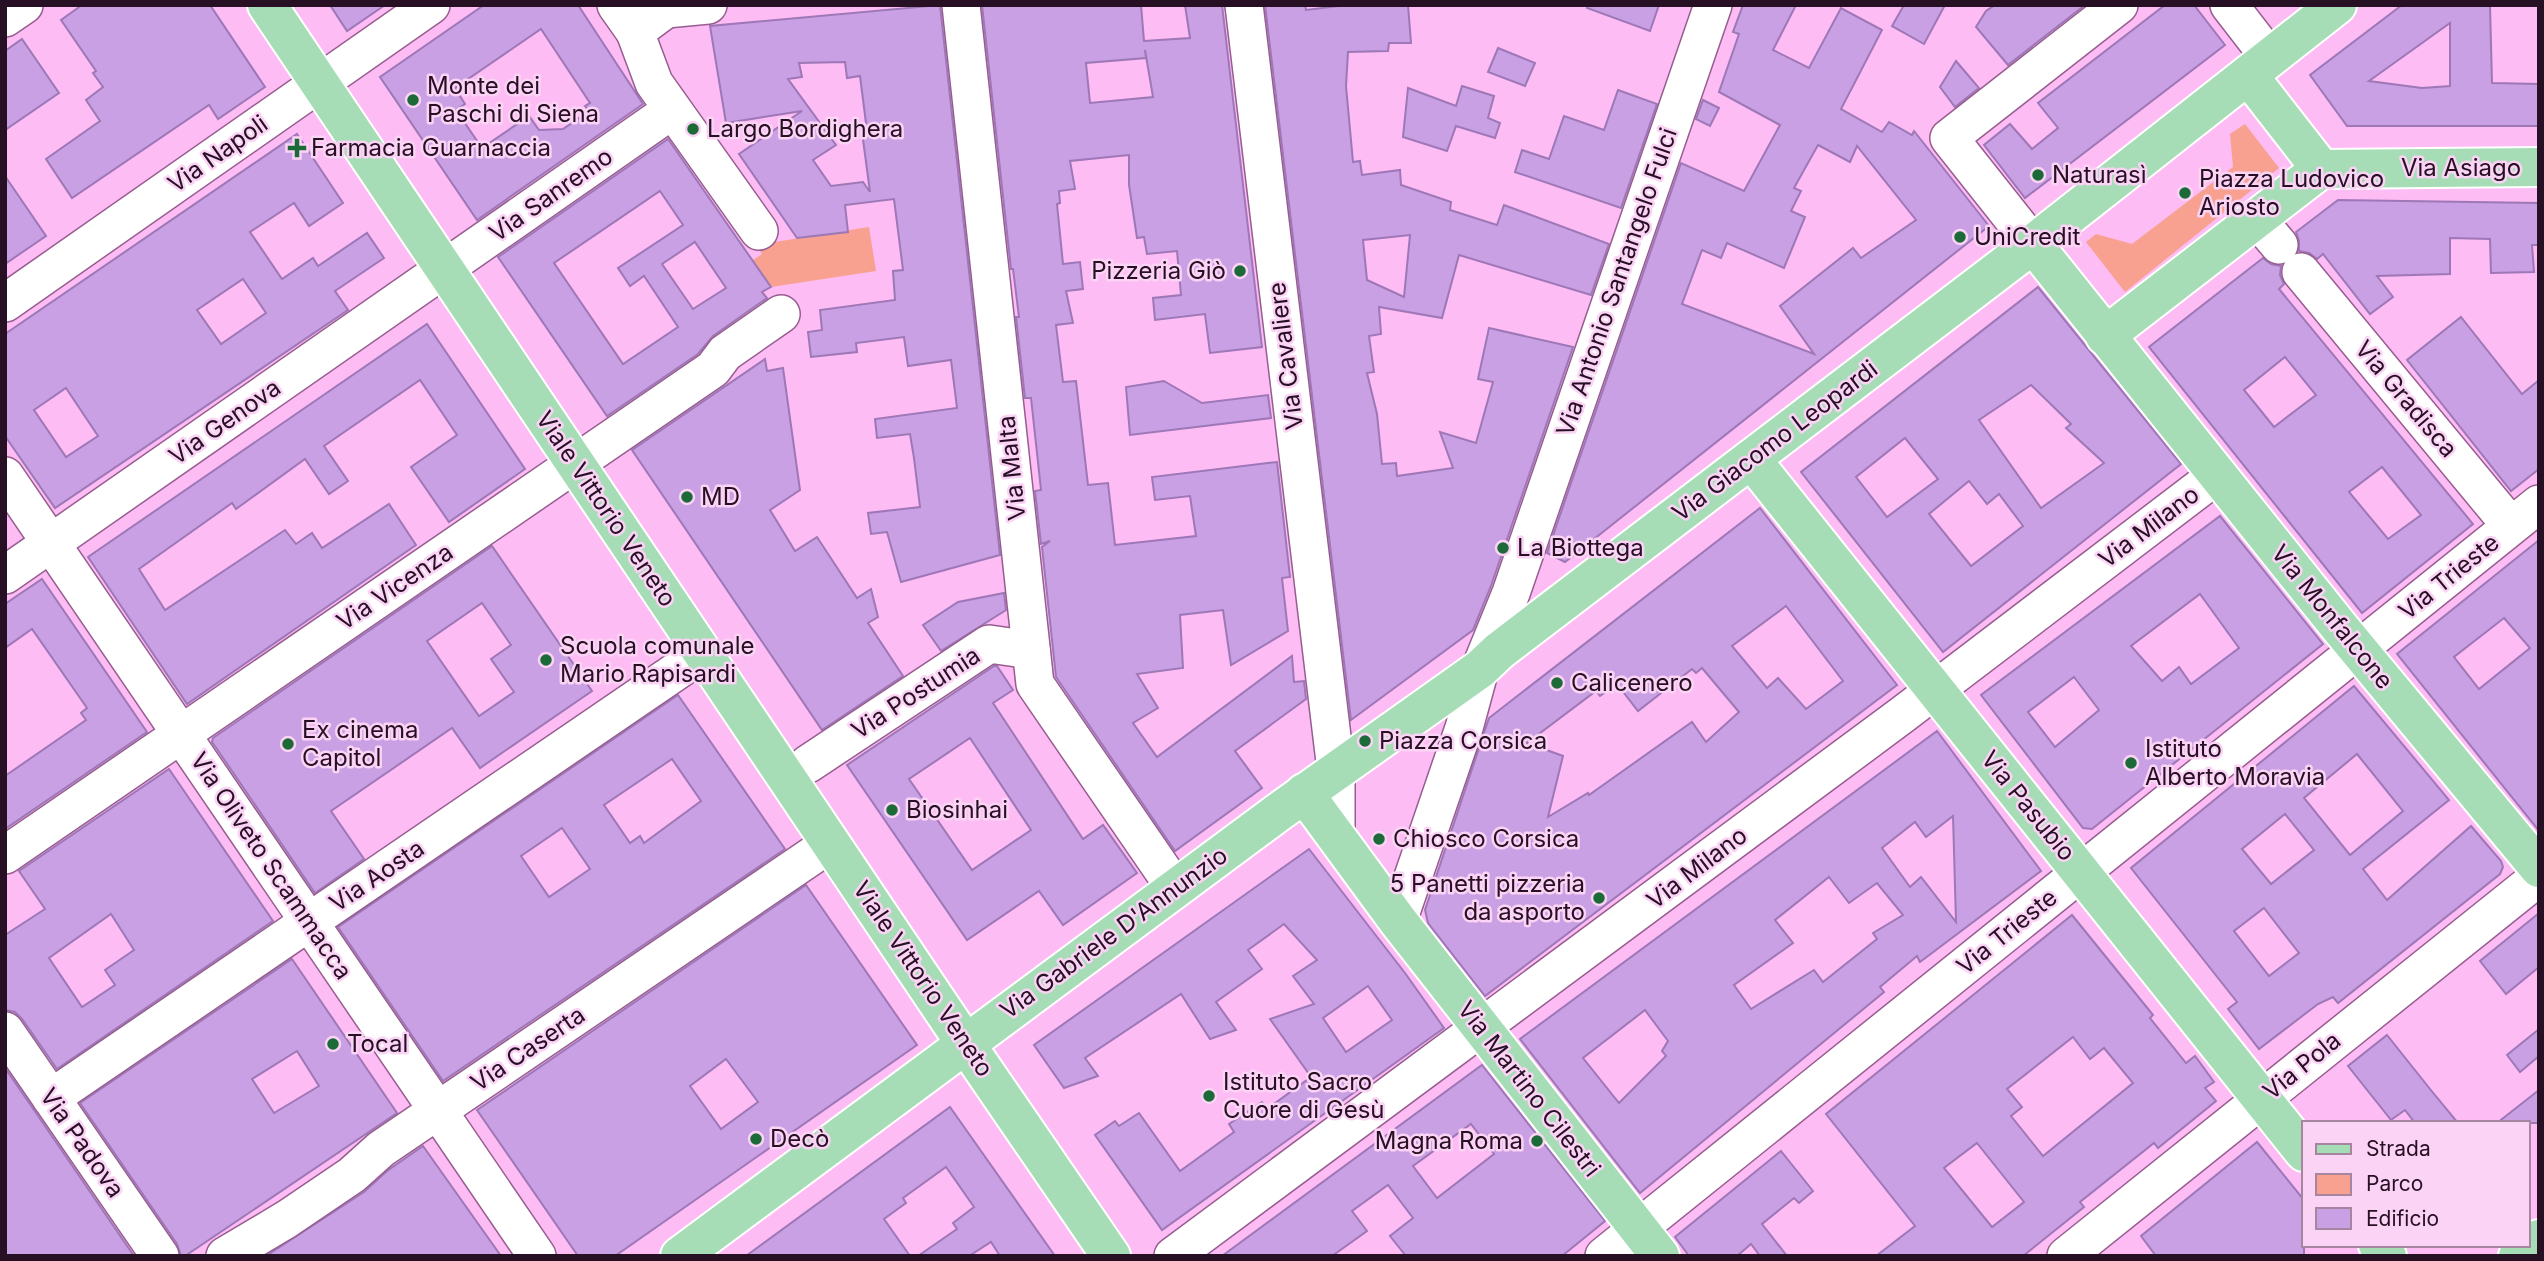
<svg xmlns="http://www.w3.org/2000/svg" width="2544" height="1261" font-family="Inter,sans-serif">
<rect width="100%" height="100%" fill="#fdbcf4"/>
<g fill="#f8a190">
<polygon points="2245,124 2279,168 2125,292 2086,242 2096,234 2132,244 2233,167 2230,134"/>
<polygon points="869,227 876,271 771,287 753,260 762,254 756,245"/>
</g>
<g fill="#c8a0e3" stroke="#9e77b7" stroke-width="2" fill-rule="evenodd">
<polygon points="82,5 210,5 265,87 218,119 209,105 72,198 46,159 100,121 86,100 103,87 93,73 96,71 61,20"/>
<polygon points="330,5 385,5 347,31"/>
<path d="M484 5H578L643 104 477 220 380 77ZM541 29 590 103 585 106 589 111 563 129 539 130 529 116 482 148 456 110 465 104 455 88Z"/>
<path d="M940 5 1000 555 901 582 887 532 871 534 868 513 920 507 914 458 910 434 877 438 875 419 957 408 951 360 908 366 904 337 856 343 857 352 811 357 808 332 822 330 820 310 895 300 893 271 903 270 894 199 845 205 848 232 797 238 739 154 802 111 726 123 710 26ZM845 62 847 78 860 76 867 131 862 132 870 192 863 182 831 186 813 160 836 145 788 79 802 77 799 63Z"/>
<path d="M982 5H1141L1144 41 1190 38 1185 5H1222L1262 347 1210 353 1205 314 1155 320 1153 298 1181 295 1177 251 1147 254 1144 237 1137 238 1129 185V155L1070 161 1075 189 1059 191 1060 203 1057 204 1063 264 1080 262 1083 289 1066 291 1073 323 1056 325 1063 382 1076 381 1088 485 1108 483 1115 545 1196 536 1190 496 1155 500 1152 477 1277 462 1290 577 1282 578 1288 631 1231 665 1223 610 1180 615 1183 668 1137 674 1158 708 1133 723 1157 757 1292 656 1294 682 1304 681 1306 699 1235 751 1262 788 1175 851 1056 677 1042 547 1050 541 1041 544 1035 491 1041 490 1031 398H1025L1016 317H1019L1013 269H1011ZM1145 50 1153 97 1090 103 1086 63 1146 58Z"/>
<path d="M1265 5H1305L1306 10 1347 5H1408L1411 43H1389L1388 51 1348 52 1346 86 1353 162 1360 161 1362 175 1400 170 1401 185 1451 202 1450 210 1497 225 1504 205 1609 244 1591 295 1459 255 1442 318 1379 307 1381 334 1369 336 1374 372 1367 373 1377 414 1382 464 1396 463 1397 476 1453 468 1440 432 1476 443 1493 382 1478 379 1489 328 1573 347 1491 586 1473 630 1351 720ZM1410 235 1404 297 1367 280 1363 240Z"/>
<polygon points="1588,5 1659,5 1650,31 1587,8"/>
<path d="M1743 5H1796L1773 50 1809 68 1841 8 1882 30 1841 109 1882 132 1889 122 1912 135 1914 131 1989 226 1565 562 1547 553 1681 163 1744 191 1780 125 1719 92 1739 34 1733 32ZM1818 145 1850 162 1857 146 1916 220 1861 258 1853 248 1780 306 1814 354 1682 304 1702 250 1721 258 1727 243 1784 268 1805 217 1791 211 1801 191 1794 188Z"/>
<polygon points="1904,5 1945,5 1924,44 1892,26"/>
<polygon points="1995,5 2085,5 2008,65 1976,27 1986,11"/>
<polygon points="2165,5 2194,5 2225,45 2025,198 1984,145 2010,124 2032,149 2058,128 2038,103"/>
<path d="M2402 5H2490L2492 83 2539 84V126H2347L2310 75ZM2450 23V86L2422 88 2369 81Z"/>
<polygon points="22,39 59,93 5,130 5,51"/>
<polygon points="1498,48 1535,63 1525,86 1488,72"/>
<polygon points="1956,61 1979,88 1955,107 1940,87"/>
<polygon points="1462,86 1494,96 1488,118 1500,123 1495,138 1456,126 1447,151 1403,137 1408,88 1456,106"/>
<polygon points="1618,90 1657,104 1621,208 1515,172 1522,150 1549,159 1564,116 1604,130"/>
<polygon points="1703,100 1719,108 1710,126 1696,119"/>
<path d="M297 134 343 203 309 226 294 203 250 232 282 279 313 258 318 266 367 233 384 258 335 291 348 310 55 508 5 436V334ZM243 279 266 313 221 344 197 310ZM66 388 98 436 66 457 34 410Z"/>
<path d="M668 139 771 287 762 292 767 298 713 336 698 354 607 416 498 257ZM660 191 683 225 618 268 630 286 644 276 678 327 623 364 554 263ZM695 242 726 288 693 309 662 264Z"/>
<polygon points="5,176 46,236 5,264"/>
<polygon points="2338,200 2539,203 2539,245 2532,245 2534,272 2491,273 2490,239 2450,238 2450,274 2377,276 2393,297 2370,314 2323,254 2317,259 2309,253 2299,251 2299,241 2296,232"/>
<path d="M2263 258 2271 264 2281 266 2280 275 2284 284 2279 289 2473 524 2362 613 2149 347ZM2285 357 2316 395 2274 427 2244 390ZM2382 467 2421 515 2388 539 2349 492Z"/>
<path d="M2038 287 2181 464 1943 652 1801 472ZM2031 385 2071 424 2066 428 2104 463 2041 508 1979 420ZM1905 438 1938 479 1887 517 1856 477ZM1969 481 1987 504 1999 494 2023 526 1971 566 1929 514Z"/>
<polygon points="2461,317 2522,394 2539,380 2539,469 2511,491 2407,360"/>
<polygon points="427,324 525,469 449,522 411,467 457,435 420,380 324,446 348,481 329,494 305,459 236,509 232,503 139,569 165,610 285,530 296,544 312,533 322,548 389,504 416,545 187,704 88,557"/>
<polygon points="765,359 767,371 783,368 800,490 770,510 795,551 817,537 857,598 871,589 878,617 868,623 903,676 822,730 632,450"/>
<polygon points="1164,381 1202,403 1268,395 1271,418 1130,435 1126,387"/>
<path d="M1760 508 1897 685 1485 996 1428 923 1425 910 1489 718ZM1786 606 1843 681 1806 709 1778 678 1767 688 1732 646ZM1702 668 1739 712 1706 742 1692 722 1589 795 1588 793 1548 817 1563 756 1527 743 1596 691 1600 696 1617 684 1638 711 1692 669 1696 673Z"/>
<path d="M2220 516 2323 644 2092 829 2083 828 1981 695ZM2200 594 2239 648 2191 684 2179 667 2162 681 2131 646ZM2074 677 2099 710 2055 747 2028 712Z"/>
<path d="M2539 540V831L2397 654ZM2504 618 2530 648 2479 689 2454 657Z"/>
<path d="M492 546 592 691 480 768 452 728 331 811 364 859 315 893 217 749 212 742 213 738ZM482 603 511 645 491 659 514 692 479 716 427 641Z"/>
<polygon points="42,579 147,732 5,829 5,776 86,720 81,713 87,708 32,629 5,648 5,604"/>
<polygon points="1004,593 1006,610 941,651 923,625 958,602"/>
<path d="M994 666H997L1013 690 993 703 1083 839 1103 825 1137 873 1063 925 1039 891 967 940 847 765ZM970 738 1031 830 972 870 909 779Z"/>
<path d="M2354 686 2449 800 2363 869 2387 900 2471 826 2501 861 2503 867 2500 874 2338 1003 2333 997 2318 1004 2259 1049 2228 1009 2237 1002 2131 868ZM2357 754 2403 811 2350 855 2304 798ZM2285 814 2314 850 2271 884 2242 849ZM2264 908 2299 953 2269 976 2234 931Z"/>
<path d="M678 695 785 849 443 1081 338 927ZM672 759 701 801 644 843 640 836 630 843 604 805ZM562 828 590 869 549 897 521 856Z"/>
<path d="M1937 731 2041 871 1920 962 1917 956 1880 987 1884 992 1640 1193 1520 1039ZM1953 816 1956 922 1921 877 1910 887 1882 848 1915 822 1926 837ZM1829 877 1849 903 1877 883 1903 915 1873 933 1877 939 1823 982 1814 970 1751 1009 1734 985 1793 943 1775 920ZM1645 1010 1668 1041 1662 1051 1666 1056 1619 1103 1583 1058Z"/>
<path d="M169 769 273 921 57 1069 22 1019 15 1012 5 1010V935L45 909 19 871ZM111 914 134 950 105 970 115 985 82 1007 49 958Z"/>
<path d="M1309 849 1405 973 1444 1028 1162 1230 1095 1135 1115 1121 1119 1126 1139 1113 1180 1171 1234 1132 1229 1124 1262 1102 1267 1109 1311 1077 1270 1019 1314 1004 1293 976 1317 960 1284 924 1248 950 1262 969 1216 1002 1236 1030 1210 1039 1181 994 1085 1058 1098 1076 1064 1088 1034 1045ZM1368 986 1392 1020 1346 1052 1323 1018Z"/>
<path d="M806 885 917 1045 615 1256H578L477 1110ZM726 1059 758 1102 721 1129 690 1086Z"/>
<polygon points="2539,913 2539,967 2506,994 2480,961"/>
<path d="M2072 915 2153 1015 2150 1018 2186 1063 2195 1056 2214 1082 2205 1088 2216 1101 2158 1148 2154 1143 2080 1202 2084 1207 2023 1256H1876L1915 1226 1826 1114ZM2073 1037 2090 1059 2104 1048 2133 1083 2043 1156 2011 1116 2022 1107 2007 1089ZM1977 1143 2024 1202 1992 1227 1944 1168Z"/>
<path d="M292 959 397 1113 185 1256H181L177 1244 80 1103ZM297 1051 319 1086 274 1113 252 1079Z"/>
<polygon points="2539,1029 2539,1056 2520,1072 2507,1055"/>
<polygon points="2387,1035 2430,1089 2458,1123 2415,1123 2405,1110 2391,1120 2348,1066"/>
<path d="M1482 1065 1605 1221 1562 1256H1406L1390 1236 1413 1218 1388 1185 1352 1211 1367 1231 1332 1256H1222ZM1471 1124 1494 1154 1437 1198 1413 1166Z"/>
<polygon points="5,1068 34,1110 134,1256 5,1256"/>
<polygon points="2539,1090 2539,1123 2497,1123"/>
<polygon points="950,1107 1055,1256 1000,1256 991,1242 969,1256 918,1256 957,1229 953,1223 974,1207 946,1167 903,1198 906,1203 884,1219 910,1256 746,1256"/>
<polygon points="2257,1142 2304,1200 2304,1256 2156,1256 2141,1236"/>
<polygon points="423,1146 501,1256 266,1256 364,1192 387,1171"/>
<polygon points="1781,1151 1813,1191 1799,1203 1794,1198 1762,1224 1787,1256 1760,1256 1751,1244 1737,1256 1689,1256 1675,1237"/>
</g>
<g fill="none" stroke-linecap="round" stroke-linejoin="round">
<g stroke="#975d90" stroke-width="40">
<g id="minor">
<polyline points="616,5 635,32 666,9 668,5"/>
<polyline points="961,5 1035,684 1175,888"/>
<polyline points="1244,5 1336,770 1336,838"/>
<polyline points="2229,5 2270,58"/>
<polyline points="666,9 708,5"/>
<polyline points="5,18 24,5"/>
<polyline points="635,32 654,83 759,231"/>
<polyline points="2257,219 2279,245"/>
<polyline points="2033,244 1949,138 2119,5"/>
<polyline points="2301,272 2511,526"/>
<polyline points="5,303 431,5"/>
<polyline points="5,476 537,1256"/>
<polyline points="5,575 672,110"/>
<polyline points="808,764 989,644 1031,650"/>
<polyline points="5,855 713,369 725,353 781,314"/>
<polyline points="1398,921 1464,728 1480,669 1511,593 1713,5"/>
<polyline points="5,1031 160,1256"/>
<polyline points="51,1098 703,653"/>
<polyline points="225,1256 287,1219 352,1175 381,1149 831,843"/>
<polyline points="1173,1256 1902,715 2217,475"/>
<polyline points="1604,1256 2539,504"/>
<polyline points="2066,1256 2539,877"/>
</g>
</g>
<g stroke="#fff" stroke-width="42">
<g id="major">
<polyline points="267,5 965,1043 1111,1256"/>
<polyline points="2321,169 2539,167"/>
<polyline points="2033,244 2341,629 2539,868"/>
<polyline points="2105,336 2321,169 2248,75"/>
<polyline points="1751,459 2304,1152"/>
<polyline points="1304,793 1398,921 1660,1256"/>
<polyline points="2378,1245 2387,1256"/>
<polyline points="680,1256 1280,811 1480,669 1499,651 2033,244 2337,5"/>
<polyline points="2518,1256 2539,1239"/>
</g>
</g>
<use href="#minor" stroke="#fff" stroke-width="37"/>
<use href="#major" stroke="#a7ddb6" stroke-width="38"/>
</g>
<g fill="#1d6a39" stroke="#fbd3f5" stroke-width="2.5">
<circle cx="413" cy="100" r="7"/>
<circle cx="693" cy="129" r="7"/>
<path d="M293.5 137.5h7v7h7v7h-7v7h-7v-7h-7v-7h7z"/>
<circle cx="2038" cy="175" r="7"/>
<circle cx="2185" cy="193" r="7"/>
<circle cx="1960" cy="237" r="7"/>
<circle cx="1240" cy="271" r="7"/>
<circle cx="687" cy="497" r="7"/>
<circle cx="1503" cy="548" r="7"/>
<circle cx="546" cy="660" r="7"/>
<circle cx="1557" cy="683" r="7"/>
<circle cx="1365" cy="741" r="7"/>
<circle cx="288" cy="744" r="7"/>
<circle cx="2131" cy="763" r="7"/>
<circle cx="892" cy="810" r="7"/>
<circle cx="1379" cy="839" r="7"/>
<circle cx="1599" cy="898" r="7"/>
<circle cx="333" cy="1044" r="7"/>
<circle cx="1209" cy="1096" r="7"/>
<circle cx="756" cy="1139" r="7"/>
<circle cx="1537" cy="1141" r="7"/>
</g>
<g text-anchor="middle" stroke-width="5" stroke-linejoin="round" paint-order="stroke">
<g font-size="24" fill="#270f24" stroke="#fbd3f5" text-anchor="start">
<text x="427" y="94">Monte dei<tspan x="427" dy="28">Paschi di Siena</tspan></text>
<text x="707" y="137">Largo Bordighera</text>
<text x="311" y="156">Farmacia Guarnaccia</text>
<text x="2052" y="183">Naturasì</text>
<text x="2199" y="187">Piazza Ludovico<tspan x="2199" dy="28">Ariosto</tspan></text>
<text x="1974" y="245">UniCredit</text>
<text x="1226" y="279" text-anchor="end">Pizzeria Giò</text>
<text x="701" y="505">MD</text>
<text x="1517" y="556">La Biottega</text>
<text x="560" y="654">Scuola comunale<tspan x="560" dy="28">Mario Rapisardi</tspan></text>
<text x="1571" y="691">Calicenero</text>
<text x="302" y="738">Ex cinema<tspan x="302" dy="28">Capitol</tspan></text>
<text x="1379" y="749">Piazza Corsica</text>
<text x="2145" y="757">Istituto<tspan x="2145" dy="28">Alberto Moravia</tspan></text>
<text x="906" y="818">Biosinhai</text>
<text x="1393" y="847">Chiosco Corsica</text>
<text x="1585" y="892" text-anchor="end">5 Panetti pizzeria<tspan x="1585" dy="28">da asporto</tspan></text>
<text x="347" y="1052">Tocal</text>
<text x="1223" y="1090">Istituto Sacro<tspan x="1223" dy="28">Cuore di Gesù</tspan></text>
<text x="770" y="1147">Decò</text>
<text x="1523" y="1149" text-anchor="end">Magna Roma</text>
</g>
<g font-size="24" fill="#270f24" stroke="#fbd3f5">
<text transform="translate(218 154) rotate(-35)" y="8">Via Napoli</text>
<text x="2461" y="176">Via Asiago</text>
<text transform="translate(551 195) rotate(-35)" y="8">Via Sanremo</text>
<text transform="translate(1617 282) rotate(-71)" y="8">Via Antonio Santangelo Fulci</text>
<text transform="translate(1286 356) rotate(-97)" y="8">Via Cavaliere</text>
<text transform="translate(2406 399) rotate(50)" y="8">Via Gradisca</text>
<text transform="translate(225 422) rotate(-35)" y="8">Via Genova</text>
<text transform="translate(1775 441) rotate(-37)" y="8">Via Giacomo Leopardi</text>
<text transform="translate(1012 468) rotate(-96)" y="8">Via Malta</text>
<text transform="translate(606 509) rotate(56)" y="8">Viale Vittorio Veneto</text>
<text transform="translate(2149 527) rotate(-37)" y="8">Via Milano</text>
<text transform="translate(2449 577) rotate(-39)" y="8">Via Trieste</text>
<text transform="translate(395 587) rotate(-34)" y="8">Via Vicenza</text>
<text transform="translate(2332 617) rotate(51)" y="8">Via Monfalcone</text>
<text transform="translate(916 693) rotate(-33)" y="8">Via Postumia</text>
<text transform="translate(2028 806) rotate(51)" y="8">Via Pasubio</text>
<text transform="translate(271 866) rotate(56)" y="8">Via Oliveto Scammacca</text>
<text transform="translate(1697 868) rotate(-37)" y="8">Via Milano</text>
<text transform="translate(377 876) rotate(-34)" y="8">Via Aosta</text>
<text transform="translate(2007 932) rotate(-39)" y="8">Via Trieste</text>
<text transform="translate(1114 933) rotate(-36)" y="8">Via Gabriele D'Annunzio</text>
<text transform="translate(923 979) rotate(56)" y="8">Viale Vittorio Veneto</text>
<text transform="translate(528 1049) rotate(-34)" y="8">Via Caserta</text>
<text transform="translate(2302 1066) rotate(-39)" y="8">Via Pola</text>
<text transform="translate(1529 1089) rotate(52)" y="8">Via Martino Cilestri</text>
<text transform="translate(82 1143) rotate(55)" y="8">Via Padova</text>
</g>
</g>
<rect width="2544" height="1261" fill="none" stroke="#270f24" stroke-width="14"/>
<rect x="2302" y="1121" width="228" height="126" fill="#fbd3f5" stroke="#a685a1" stroke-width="2"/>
<rect x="2316" y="1144" width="35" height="10" fill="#a7ddb6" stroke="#a685a1" stroke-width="2"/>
<text x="2366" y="1156" font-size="21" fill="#270f24">Strada</text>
<rect x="2316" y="1174" width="35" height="21" fill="#f8a190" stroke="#a685a1" stroke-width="2"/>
<text x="2366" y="1191" font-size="21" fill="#270f24">Parco</text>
<rect x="2316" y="1208" width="35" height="21" fill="#c8a0e3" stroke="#a685a1" stroke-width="2"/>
<text x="2366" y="1226" font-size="21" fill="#270f24">Edificio</text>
</svg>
